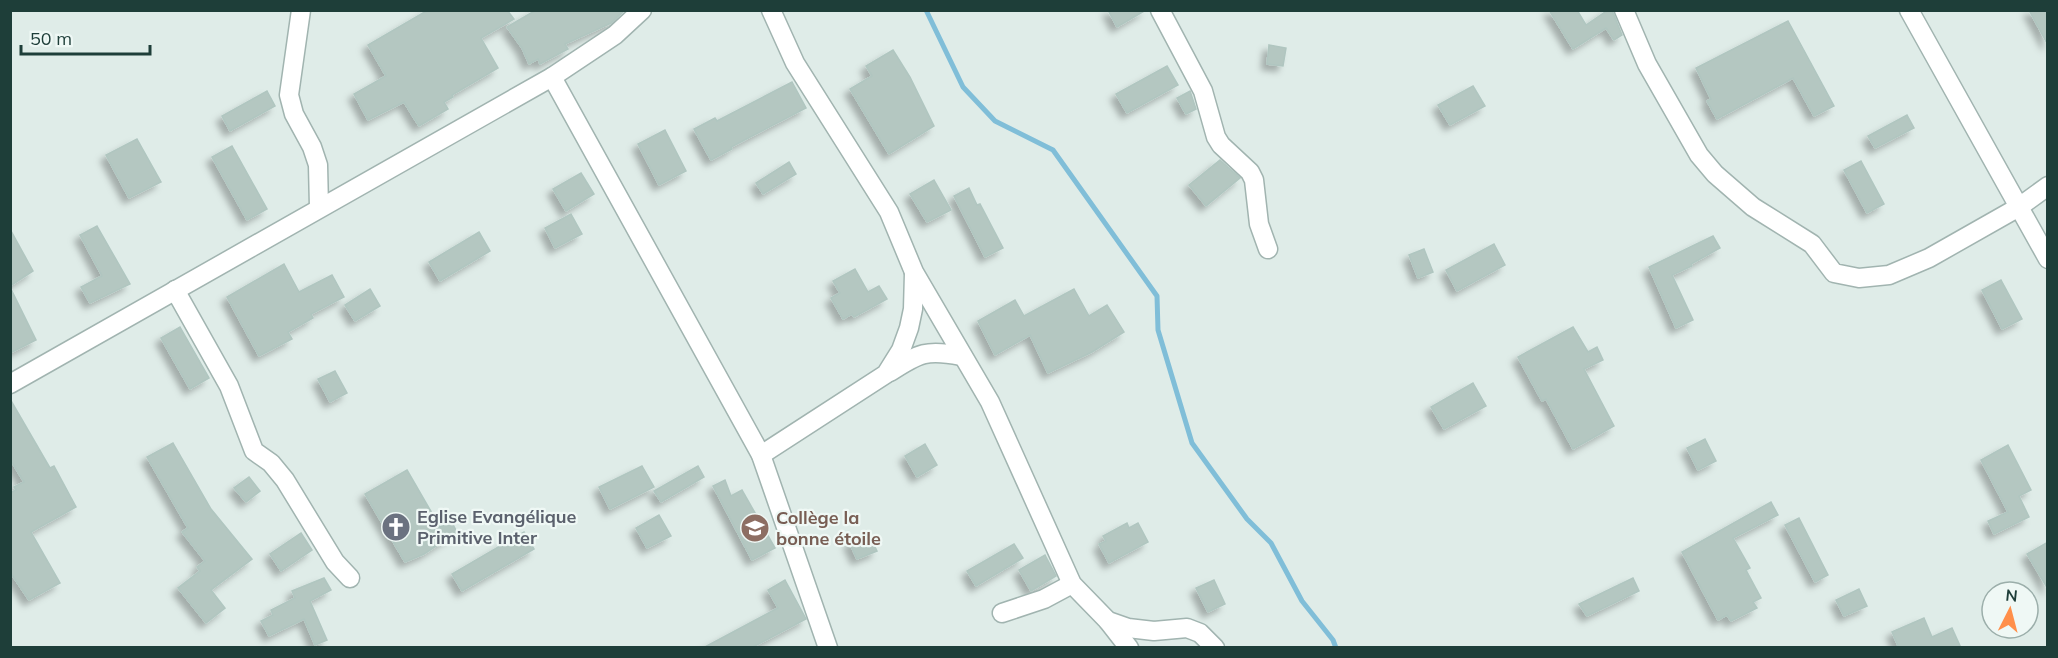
<svg xmlns="http://www.w3.org/2000/svg" width="2058" height="658" font-family="Mulish,sans-serif">
<defs>
<filter id="shadow"><feDropShadow dx="-5.5" dy="5.5" stdDeviation="3" flood-color="#0004"/></filter>
</defs>
<rect width="100%" height="100%" fill="#dfece8"/>
<g fill="none" stroke-linecap="round" stroke-linejoin="round">
<polyline stroke="#80bed8" stroke-width="5" points="926,10 963,87 995,121 1053,150 1157,296 1158,330 1192,443 1247,519 1271,543 1302,601 1333,640 1336,648"/>
</g>
<g fill="#b4c7c1" stroke="#b0c6c0" stroke-width="1.5" filter="url(#shadow)">
<polygon points="428,10 507,10 514,19 481,38 498,68 452,95 453,97 444,102 448,109 419,126 404,102 368,120 354,94 386,76 368,45"/>
<polygon points="536,10 625,10 611,23 565,44 568,49 540,64 538,59 529,64 522,48 507,27"/>
<polygon points="1108,10 1146,10 1117,27"/>
<polygon points="1549,10 1577,10 1586,25 1608,10 1612,10 1622,35 1614,40 1606,28 1573,49"/>
<polygon points="2029,10 2048,10 2048,45"/>
<polygon points="1788,21 1834,106 1814,116 1793,78 1717,119 1707,101 1711,99 1696,68"/>
<polygon points="1269,45 1286,48 1283,66 1267,64"/>
<polygon points="893,50 910,77 934,126 889,154 850,89 872,76 866,66"/>
<polygon points="1167,66 1178,85 1127,113 1116,94"/>
<polygon points="792,82 806,108 731,147 732,149 711,160 694,129 715,118 717,121"/>
<polygon points="1473,86 1485,106 1450,125 1438,105"/>
<polygon points="267,91 275,106 230,131 222,116"/>
<polygon points="1190,91 1196,109 1186,114 1177,98"/>
<polygon points="1907,115 1914,128 1875,148 1868,136"/>
<polygon points="665,130 686,171 659,185 638,144"/>
<polygon points="137,139 161,182 129,198 106,155"/>
<polygon points="232,146 267,209 247,220 212,157"/>
<polygon points="1220,160 1240,178 1206,206 1189,185"/>
<polygon points="1861,161 1884,204 1867,213 1844,170"/>
<polygon points="789,162 796,174 763,194 756,183"/>
<polygon points="581,173 594,194 566,211 553,189"/>
<polygon points="934,180 951,210 927,222 910,194"/>
<polygon points="969,188 977,205 980,204 1003,248 985,257 954,196"/>
<polygon points="571,214 582,234 555,248 545,228"/>
<polygon points="97,226 130,284 90,303 81,287 102,276 80,235"/>
<polygon points="10,229 33,271 10,286"/>
<polygon points="479,232 490,251 440,281 429,262"/>
<polygon points="1713,236 1720,248 1691,264 1692,266 1672,275 1693,320 1676,328 1649,267"/>
<polygon points="1494,244 1505,265 1457,291 1446,270"/>
<polygon points="1424,249 1433,272 1418,278 1409,255"/>
<polygon points="284,264 299,292 332,275 344,297 311,314 313,318 288,332 292,339 259,356 227,297"/>
<polygon points="855,269 868,292 879,286 887,299 854,317 852,314 843,319 831,298 840,293 833,281"/>
<polygon points="2001,280 2022,319 2002,329 1982,290"/>
<polygon points="10,287 36,340 10,353"/>
<polygon points="370,289 380,306 355,321 345,305"/>
<polygon points="1074,289 1089,316 1107,305 1124,332 1092,352 1048,373 1030,335 995,355 978,321 1015,300 1024,316"/>
<polygon points="180,327 209,378 190,389 161,338"/>
<polygon points="1573,327 1588,352 1597,347 1603,360 1584,369 1614,426 1573,449 1546,399 1542,401 1518,357"/>
<polygon points="335,371 347,393 330,402 318,379"/>
<polygon points="1473,383 1486,406 1444,429 1431,407"/>
<polygon points="10,399 50,468 54,466 76,507 31,532 60,583 29,600 10,572 10,493 16,490 14,487 24,482 10,459"/>
<polygon points="1705,439 1716,461 1698,470 1687,448"/>
<polygon points="173,443 211,509 252,559 211,590 225,608 206,623 178,588 200,571 197,567 205,561 182,532 188,528 147,457"/>
<polygon points="925,444 937,465 917,477 905,456"/>
<polygon points="2008,445 2031,490 2019,496 2029,517 1994,534 1988,521 2008,512 1981,460"/>
<polygon points="642,466 654,487 610,509 599,487"/>
<polygon points="698,466 704,477 661,502 654,491"/>
<polygon points="407,470 440,527 451,521 457,532 424,554 405,562 365,494"/>
<polygon points="249,477 260,491 246,502 234,488"/>
<polygon points="725,480 731,496 742,490 775,548 752,560 713,486"/>
<polygon points="1771,502 1778,515 1733,538 1750,568 1746,570 1761,598 1753,602 1757,608 1731,621 1727,615 1718,620 1682,552"/>
<polygon points="659,515 671,536 647,548 636,528"/>
<polygon points="1799,518 1828,575 1815,582 1785,525"/>
<polygon points="1127,523 1129,528 1138,523 1148,542 1109,563 1099,544 1106,541 1103,536"/>
<polygon points="524,532 534,549 462,591 452,574"/>
<polygon points="301,533 312,550 281,571 270,554"/>
<polygon points="869,534 877,551 857,559 849,542"/>
<polygon points="2048,542 2048,589 2027,554"/>
<polygon points="1014,544 1023,558 976,586 967,571"/>
<polygon points="1045,555 1056,576 1031,591 1019,570"/>
<polygon points="324,578 331,590 310,601 327,640 315,645 304,619 269,636 261,621 273,615 271,610 295,598 292,591"/>
<polygon points="1633,578 1639,591 1587,616 1579,604"/>
<polygon points="785,580 806,619 751,648 703,648 778,608 768,590"/>
<polygon points="1214,580 1225,604 1208,612 1196,588"/>
<polygon points="1859,589 1867,606 1844,616 1836,600"/>
<polygon points="1924,618 1932,637 1952,628 1961,648 1899,648 1892,632"/>
</g>
<g fill="none" stroke-linecap="round" stroke-linejoin="round">
<g stroke="#a1b4b0" stroke-width="21">
<g id="minor">
<polyline points="301,10 289,95 294,114 312,147 318,165 319,207"/>
<polyline points="771,10 795,63 889,212 914,272 990,402 1072,584 1108,621 1128,628 1154,631 1187,628 1200,633 1215,648"/>
<polyline points="1160,10 1203,91 1216,137 1221,145 1250,172 1254,180 1259,224 1268,249"/>
<polyline points="1624,10 1647,64 1699,155 1715,174 1753,207 1812,244 1834,273 1859,278 1889,275 1929,258 2019,207 2048,186"/>
<polyline points="1909,10 2048,259"/>
<polyline points="552,77 615,35 642,10"/>
<polyline points="175,290 229,386 254,451 271,463 285,480 335,562 350,578"/>
<path d="M890 372C919 353 927 349 961 356"/>
<polyline points="10,384 552,77 761,455 828,648"/>
<polyline points="761,455 886,374 901,350 909,328 913,309 914,273"/>
<polyline points="1002,613 1044,599 1072,584"/>
<polyline points="1108,621 1129,648"/>
</g>
</g>
<use href="#minor" stroke="#fff" stroke-width="18"/>
</g>
<defs>
<g id="church-disc" transform="scale(1.5)"><circle r="9.5" fill="#6b7280" stroke="#eff8f5"/><path d="M-1.2-6h2.4v3.5h3.3v2.4h-3.3V6h-2.4V-.1h-3.3v-2.4h3.3Z" fill="#fff"/></g>
<g id="university-disc" transform="scale(1.5)"><circle r="9.5" fill="#8d6e63" stroke="#eff8f5"/><path d="M0-5L7-2L0 1L-7-2ZM-4 1L0 2.5L4 1V4Q0 6-4 4Z" fill="#fff"/></g>
</defs>
<g fill-rule="evenodd">
<use href="#church-disc" x="396" y="527"/>
<use href="#university-disc" x="755" y="528"/>
</g>
<g text-anchor="middle" stroke-width="4.5" stroke-linejoin="round" paint-order="stroke">
<g font-size="18" font-weight="bold" fill="#5b616d" stroke="#eff8f5" text-anchor="start">
<text x="417" y="523">Eglise Evangélique<tspan x="417" dy="21">Primitive Inter</tspan></text>
</g>
<g font-size="18" font-weight="bold" fill="#785e54" stroke="#eff8f5" text-anchor="start">
<text x="776" y="524">Collège la<tspan x="776" dy="21">bonne étoile</tspan></text>
</g>
</g>
<rect width="2058" height="658" fill="none" stroke="#1e3e39" stroke-width="24"/>
<g transform="translate(2010 610) rotate(6)"><circle r="28" fill="#eff8f5" stroke="#9baeaa" stroke-width="1.5"/>
<path d="M0-4.5L10 22L0 15L-10 22Z" fill="#ff8f4a"/>
<text y="-9" font-size="16" font-weight="bold" text-anchor="middle" fill="#1e3e39">N</text>
</g>
<path d="M21 45v9h129v-9" fill="none" stroke="#1e3e39" stroke-width="3"/>
<text x="30" y="45" font-size="18" fill="#1e3e39" stroke="#eff8f5" stroke-width="4.5" paint-order="stroke">50 m</text>
</svg>
